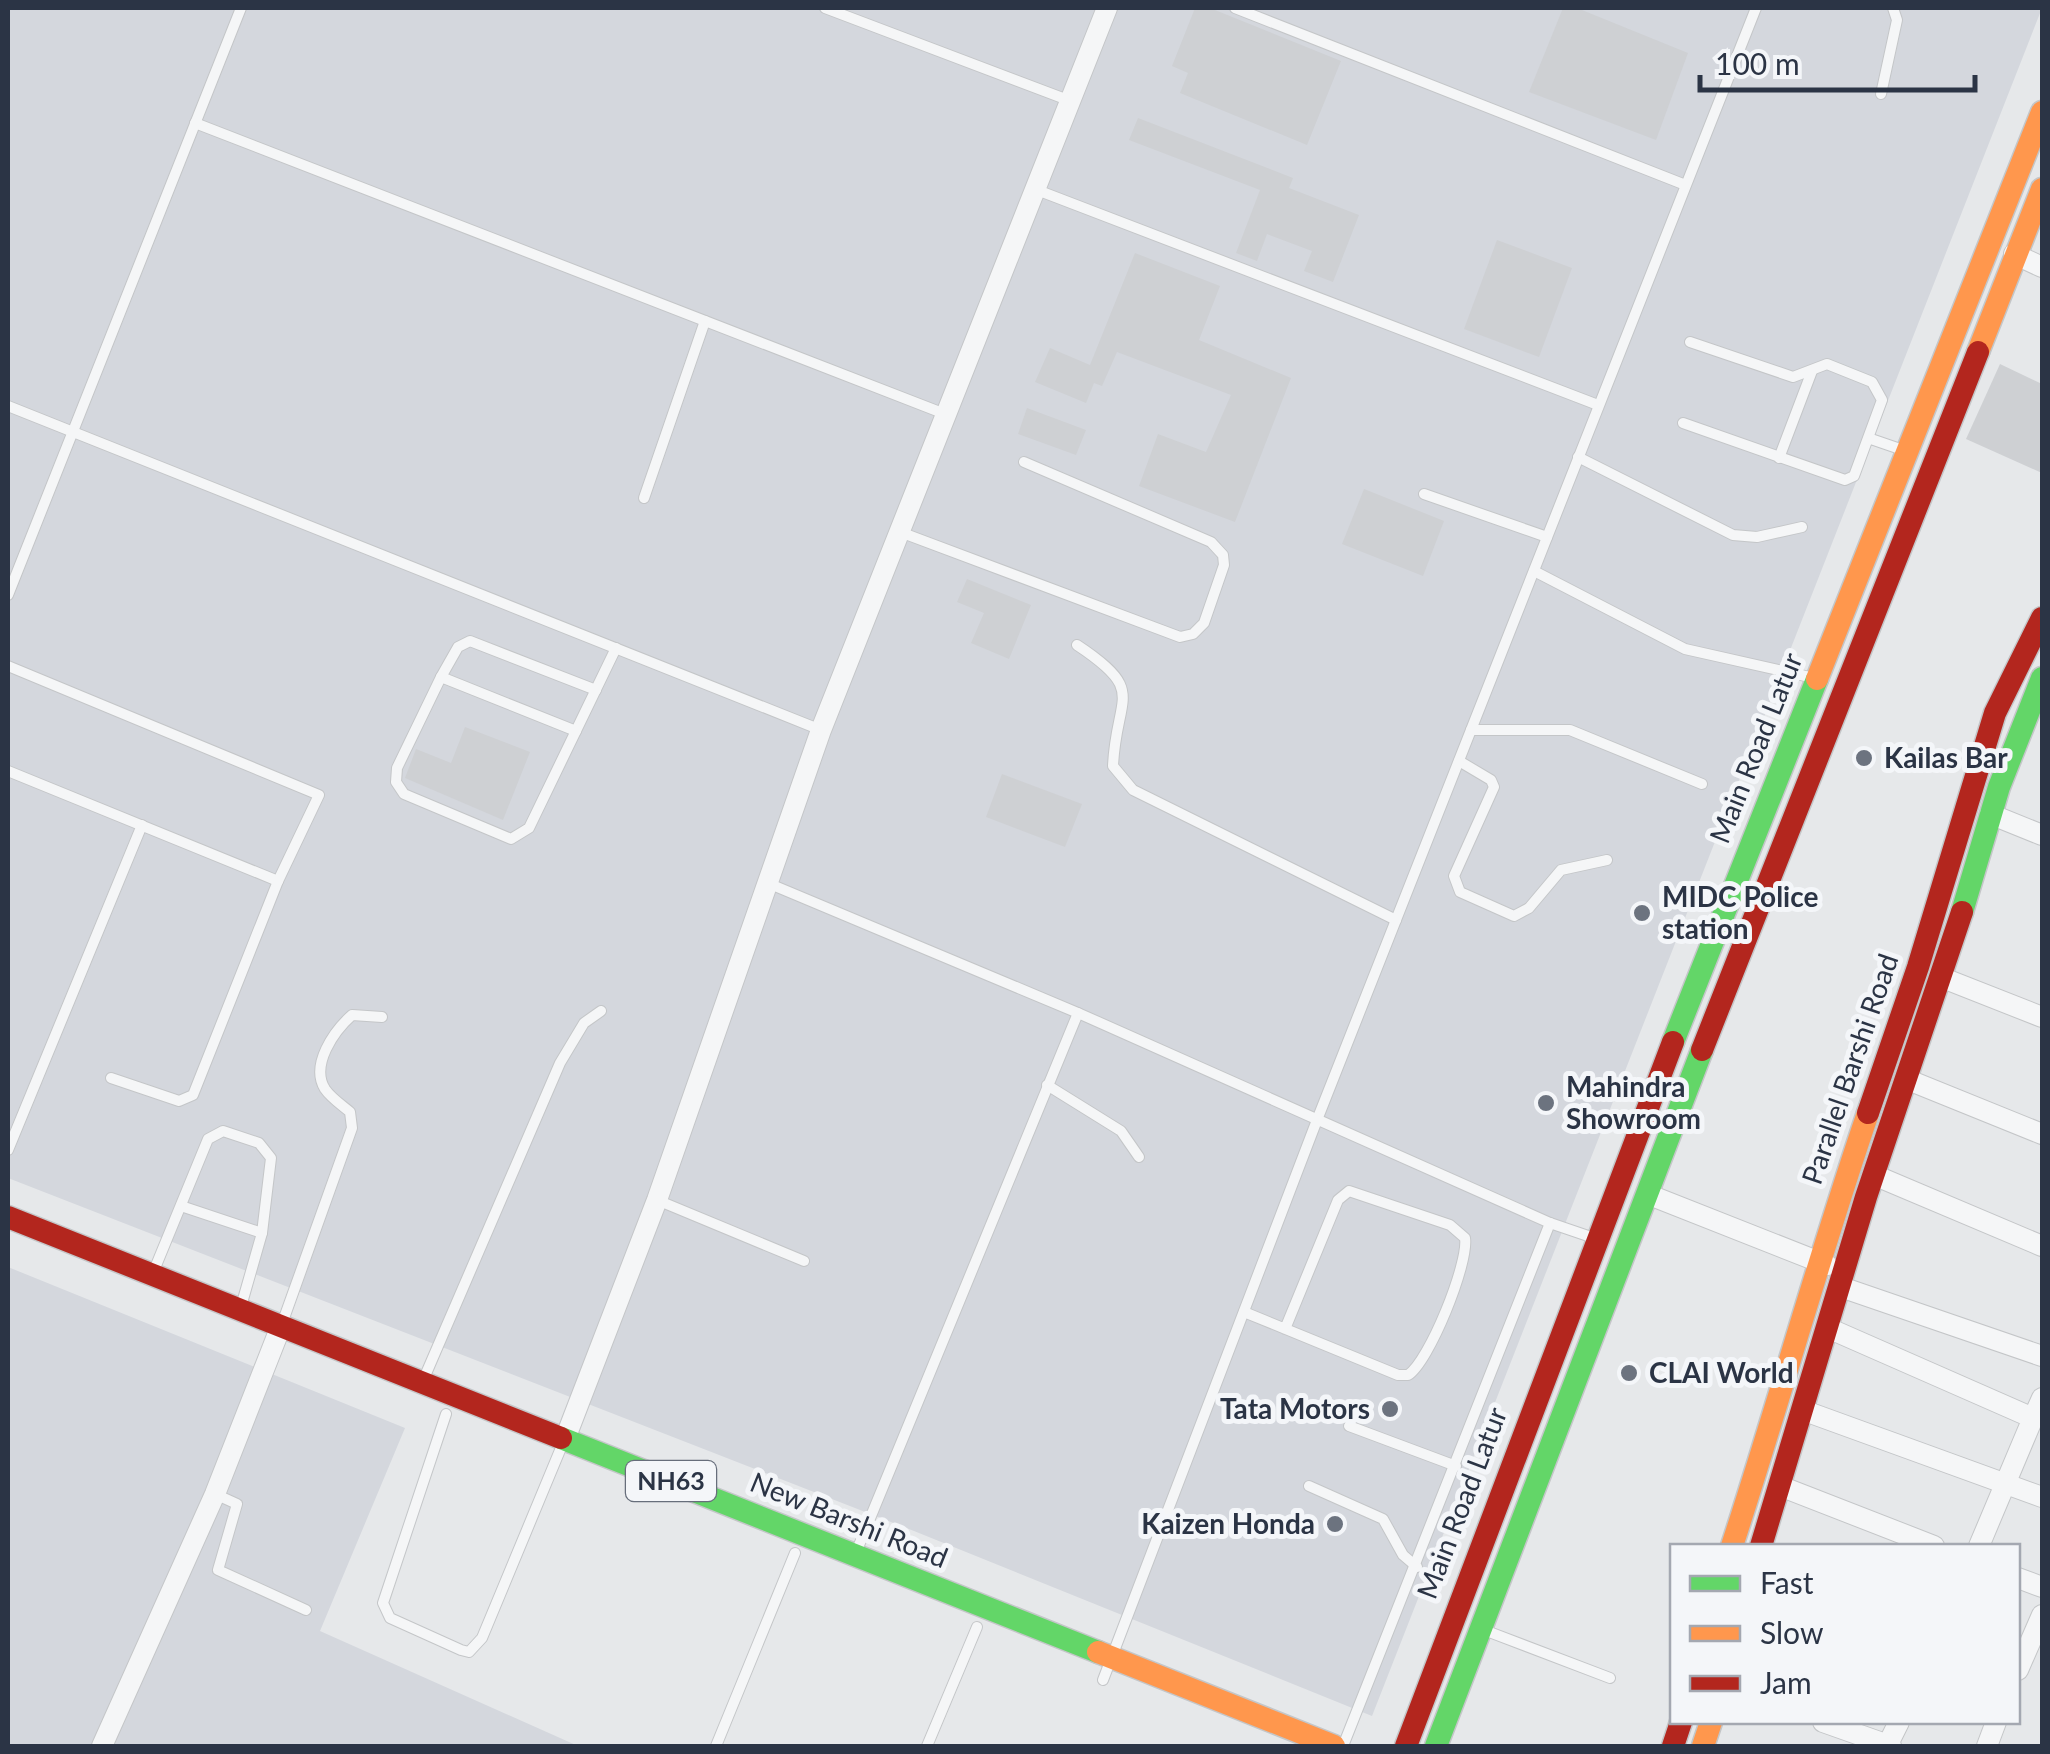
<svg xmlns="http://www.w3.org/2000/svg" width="2050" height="1754" font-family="Lato,sans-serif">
<rect width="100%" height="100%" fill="#e6e8ea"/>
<g fill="#d4d7dd">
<polygon points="8,8 2042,8 1372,1716 914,1531 8,1178"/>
<polygon points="8,1267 405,1428 320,1631 578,1746 8,1746"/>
</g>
<g fill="#ced0d3">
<polygon points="1195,8 1210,8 1341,61 1307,145 1180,93 1188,73 1172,66"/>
<polygon points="1563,8 1577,8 1688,53 1656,140 1529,92"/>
<polygon points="1138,118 1293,178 1289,188 1359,215 1333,282 1304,271 1312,251 1267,234 1257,261 1236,253 1260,190 1129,140"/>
<polygon points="1497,240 1572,268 1539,357 1464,329"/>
<polygon points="1135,253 1220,286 1199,340 1291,378 1235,522 1139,486 1158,434 1206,452 1231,395 1117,352 1102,386 1094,383 1086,403 1035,382 1050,348 1090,365"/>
<polygon points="2000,364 2042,384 2042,473 1966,439"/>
<polygon points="1027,408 1086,430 1076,455 1018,434"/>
<polygon points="1364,489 1444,521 1423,576 1342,544"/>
<polygon points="967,579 1031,605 1009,659 971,643 984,613 957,602"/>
<polygon points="465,727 530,752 503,820 405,778 416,749 451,763"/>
<polygon points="1002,774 1082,804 1065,847 986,817"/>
</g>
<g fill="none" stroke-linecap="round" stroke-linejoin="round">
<g stroke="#c4c6c8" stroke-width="12">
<g id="lane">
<polyline points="825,8 1068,100"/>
<polyline points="1235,8 1683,184"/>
<polyline points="1881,94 1897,20 1893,8"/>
<polyline points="195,123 945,414"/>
<polyline points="1037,190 1598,405"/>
<polyline points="8,406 821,730"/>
<polyline points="1683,423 1845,480 1854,476 1882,400 1872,382 1827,364 1793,377 1690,342"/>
<polyline points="1871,439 1903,450"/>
<polyline points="1578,457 1733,535 1757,537 1802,527"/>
<polyline points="1779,458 1812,371"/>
<polyline points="1424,494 1547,537"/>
<polyline points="644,498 705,321"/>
<polyline points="900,532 1180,637 1193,634 1204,623 1224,565 1223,555 1211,542 1024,462"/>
<polyline points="1534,571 1685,649 1814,678"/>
<polyline points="8,595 241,8"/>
<path d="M1077 645C1148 692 1116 695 1113 766L1133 790 1396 920"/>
<polyline points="8,666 319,795 278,881 8,771"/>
<polyline points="441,677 397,768 396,782 404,794 511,839 529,828 616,648"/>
<polyline points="1471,730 1570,730 1702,784"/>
<polyline points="576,731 441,677 458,647 470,641 596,690"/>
<polyline points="1459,761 1491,780 1494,787 1454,876 1460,892 1514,916 1529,908 1561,870 1607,860"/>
<polyline points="770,884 1078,1013 1550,1223 1591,1237"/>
<polyline points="111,1078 179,1101 193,1095 278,881"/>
<polyline points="1047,1085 1121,1131 1139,1157"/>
<polyline points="8,1150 142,825"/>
<polyline points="657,1200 804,1261"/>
<polyline points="181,1206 262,1233"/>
<polyline points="155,1268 208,1139 223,1131 259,1143 271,1158 262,1233 242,1303"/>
<path d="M1244 1312 1398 1375H1408C1429 1362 1469 1263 1465 1238L1450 1225 1349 1191 1338 1200 1285 1329"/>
<path d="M283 1321 352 1128 350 1112C343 1106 331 1098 325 1089 310 1065 334 1031 352 1015L382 1017"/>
<polyline points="425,1376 560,1063 584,1023 601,1011"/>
<polyline points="446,1414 383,1603 390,1618 461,1650 469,1652 482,1638 563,1443"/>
<polyline points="1349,1426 1456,1466"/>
<polyline points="1309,1486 1383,1519 1403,1555 1417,1567"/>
<polyline points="215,1494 237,1504 218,1570 306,1610"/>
<polyline points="857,1550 1078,1013"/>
<polyline points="1484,1630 1610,1678"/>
<polyline points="1103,1680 1317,1120 1756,8"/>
<polyline points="716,1746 795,1553"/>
<polyline points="927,1746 977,1627"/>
<polyline points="1343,1746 1550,1223"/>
</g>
</g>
<g stroke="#c4c6c8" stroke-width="22">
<g id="street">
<polyline points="2014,254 2042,267"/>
<polyline points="1990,814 2042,835"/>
<polyline points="1943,978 2042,1017"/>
<polyline points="1906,1079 2042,1134"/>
<polyline points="1874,1175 2042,1246"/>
<polyline points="1647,1194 1827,1265"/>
<polyline points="1841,1287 2042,1356"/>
<polyline points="1828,1328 2033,1418 1979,1546"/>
<polyline points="1805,1411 2042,1497"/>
<polyline points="2033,1418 2042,1398"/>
<polyline points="565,1439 657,1200 821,730 1107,8"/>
<polyline points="1780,1486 1934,1546"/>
<polyline points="2018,1578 2042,1587"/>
<polyline points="2018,1670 2042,1615"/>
<polyline points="1823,1722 1891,1746"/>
<polyline points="102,1746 215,1494 281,1326"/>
<polyline points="1887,1746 1899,1722"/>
<polyline points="1987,1746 1996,1722"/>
</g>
</g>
<g stroke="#c4c6c8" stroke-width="25">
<g id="fast">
<polyline points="1962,912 1999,787 2042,678"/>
<polyline points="1673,1042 1817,679"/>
<polyline points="561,1438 1098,1652"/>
<polyline points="1436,1746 1702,1050"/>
</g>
</g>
<g stroke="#c4c6c8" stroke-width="25">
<g id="slow">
<polyline points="1978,352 2042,189"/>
<polyline points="1817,679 2042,112"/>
<path d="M1732 1546C1779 1402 1819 1256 1868 1113"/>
<polyline points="1098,1652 1334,1746"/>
<polyline points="1703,1746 1711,1722"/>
</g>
</g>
<g stroke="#c4c6c8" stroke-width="25">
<g id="jam">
<polyline points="1702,1050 1978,352"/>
<polyline points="1868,1113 1918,967 1995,713 2042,618"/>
<polyline points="8,1217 561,1438"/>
<polyline points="1761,1546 1866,1197 1962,912"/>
<polyline points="1406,1746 1673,1042"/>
<polyline points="1673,1746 1681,1722"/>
</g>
</g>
<use href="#lane" stroke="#f5f6f7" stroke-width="10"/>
<use href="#street" stroke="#f5f6f7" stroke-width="20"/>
<use href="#fast" stroke="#63d668" stroke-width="22"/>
<use href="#slow" stroke="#ff974d" stroke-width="22"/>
<use href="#jam" stroke="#b3261e" stroke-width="22"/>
</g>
<g fill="#6c737f" stroke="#f4f6f9" stroke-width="4">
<circle cx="1864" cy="758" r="10"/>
<circle cx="1642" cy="913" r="10"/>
<circle cx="1546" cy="1103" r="10"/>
<circle cx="1629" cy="1373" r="10"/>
<circle cx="1390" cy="1409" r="10"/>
<circle cx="1335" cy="1524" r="10"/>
</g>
<g text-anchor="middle" stroke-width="10" stroke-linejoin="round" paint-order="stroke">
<rect fill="#f4f6f9" stroke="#676e7b" stroke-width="2.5" x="626" y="1461" width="90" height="40" rx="8"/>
<g font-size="25" font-weight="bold" fill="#2b3445">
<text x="671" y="1490">NH63</text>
</g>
<g font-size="28" fill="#2b3445" stroke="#f4f6f9">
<text transform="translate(1756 748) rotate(-68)" y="10">Main Road Latur</text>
<text transform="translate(1850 1069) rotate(-71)" y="10">Parallel Barshi Road</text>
<text transform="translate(1462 1503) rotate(-69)" y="10">Main Road Latur</text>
<text transform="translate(849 1520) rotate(22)" y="10">New Barshi Road</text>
</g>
<g font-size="28" font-weight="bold" fill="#2b3445" stroke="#f4f6f9" text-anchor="start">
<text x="1884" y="768">Kailas Bar</text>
<text x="1662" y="907">MIDC Police<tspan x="1662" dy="32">station</tspan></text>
<text x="1566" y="1097">Mahindra<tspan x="1566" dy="32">Showroom</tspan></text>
<text x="1649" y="1383">CLAI World</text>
<text x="1370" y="1419" text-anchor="end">Tata Motors</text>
<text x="1315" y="1534" text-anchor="end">Kaizen Honda</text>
</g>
</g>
<rect width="2050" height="1754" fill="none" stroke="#2b3445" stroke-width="20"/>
<rect x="1670" y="1544" width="350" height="180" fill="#f4f6f9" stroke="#a4a8b1" stroke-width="2.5"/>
<rect x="1690" y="1576" width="50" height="15" fill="#63d668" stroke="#a4a8b1" stroke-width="2.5"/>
<text x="1760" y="1594" font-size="30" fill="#2b3445">Fast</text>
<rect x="1690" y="1626" width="50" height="15" fill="#ff974d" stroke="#a4a8b1" stroke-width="2.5"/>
<text x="1760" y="1644" font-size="30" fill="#2b3445">Slow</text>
<rect x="1690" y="1676" width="50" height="15" fill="#b3261e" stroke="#a4a8b1" stroke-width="2.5"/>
<text x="1760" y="1694" font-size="30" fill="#2b3445">Jam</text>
<path d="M1700 75v15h275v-15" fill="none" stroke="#2b3445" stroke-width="5"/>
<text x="1715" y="75" font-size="30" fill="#2b3445" stroke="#f4f6f9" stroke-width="8" paint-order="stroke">100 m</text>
</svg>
